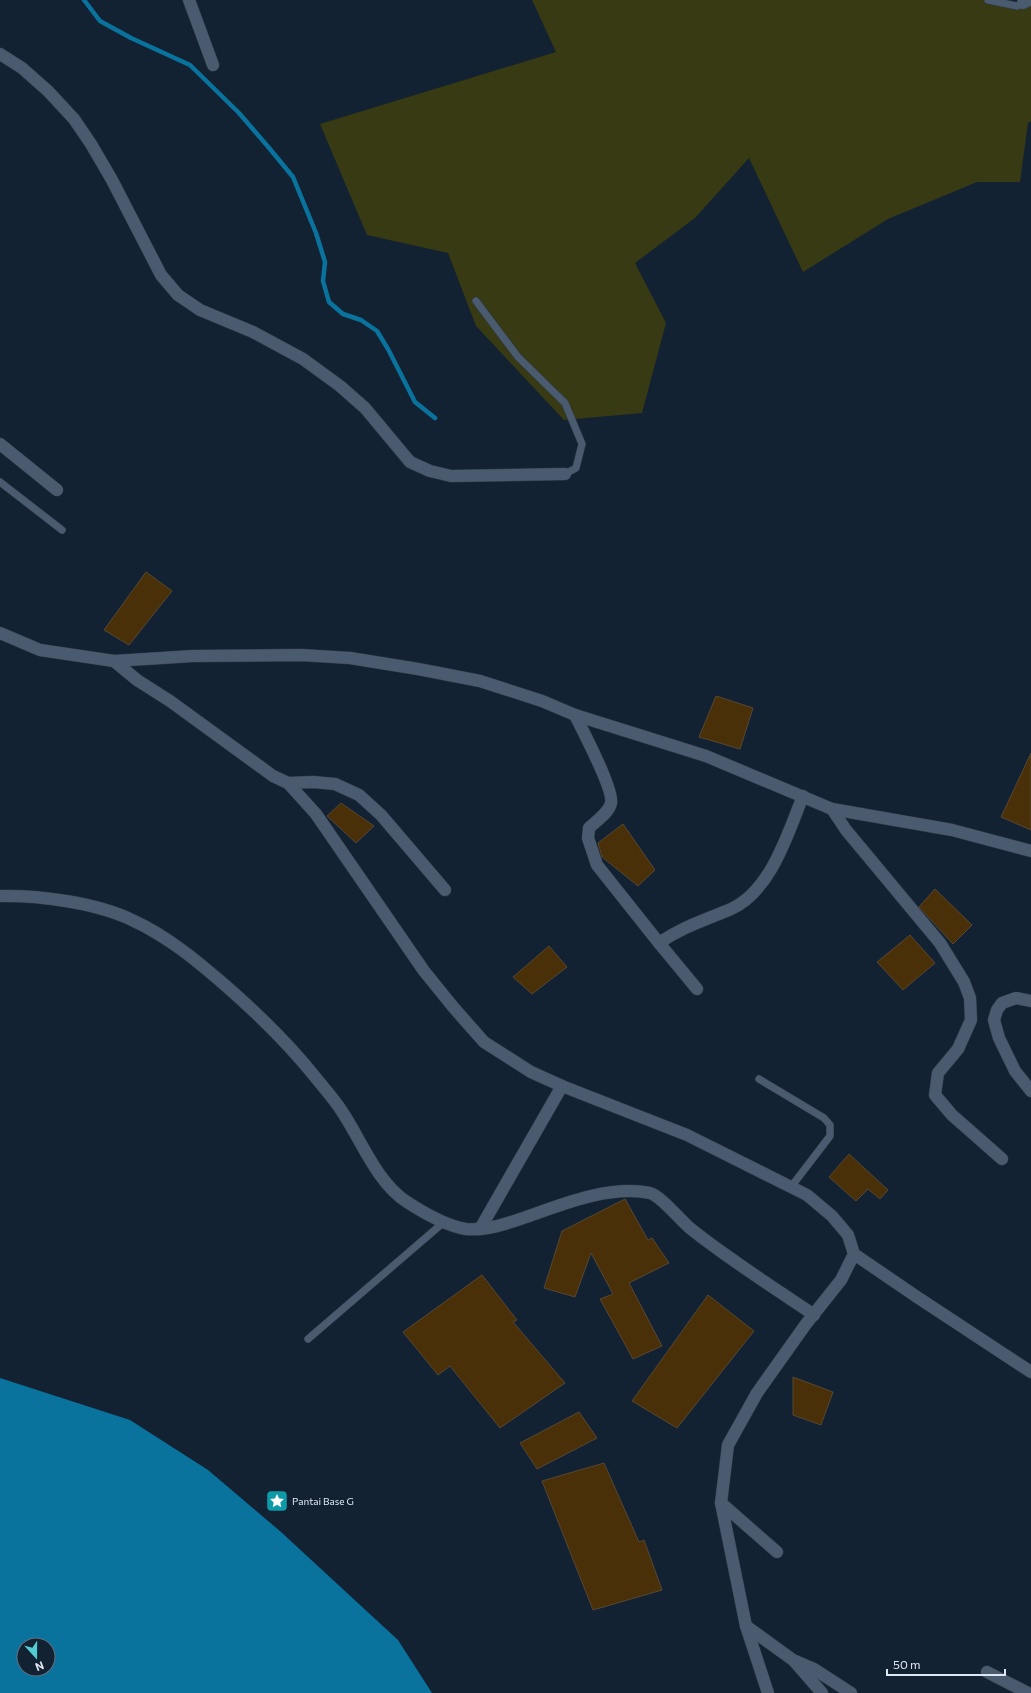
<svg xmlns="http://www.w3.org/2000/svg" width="1031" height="1693" font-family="Commissioner,sans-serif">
<rect width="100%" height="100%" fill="#132233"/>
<polygon fill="#373a13" points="532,0 993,0 1014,10 1031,1 1031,121 1028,123 1020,182 977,182 888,219 803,272 749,158 695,218 635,263 666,323 642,413 564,420 476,326 448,253 367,235 320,124 556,52"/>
<path fill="#09729d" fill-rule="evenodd" d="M0 1378 130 1420 208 1470 281 1532 398 1640 432 1693H0ZM24 1645H48V1669H24Z"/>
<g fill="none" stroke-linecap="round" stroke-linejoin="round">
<polyline stroke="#09729d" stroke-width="4.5" points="84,0 100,21 131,38 190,65 239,113 270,149 293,177 316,233 325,262 323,281 329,302 343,314 361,320 377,331 388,349 415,402 435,418"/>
</g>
<g fill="#493008" stroke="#574732">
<polygon points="146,572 172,591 129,645 104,630"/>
<polygon points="716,696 753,708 740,749 699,737"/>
<polygon points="1031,753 1031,830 1001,817"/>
<polygon points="341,803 374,826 356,843 327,816"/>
<polygon points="623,824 655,870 638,886 602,857 598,843"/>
<polygon points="935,889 972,925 953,944 919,907"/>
<polygon points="910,935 935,963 903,990 877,962"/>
<polygon points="549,946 567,967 532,994 513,977"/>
<polygon points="849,1154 888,1190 880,1199 868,1189 856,1201 829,1177"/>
<polygon points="625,1199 648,1240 652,1238 669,1263 629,1283 662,1346 633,1359 600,1299 613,1294 591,1253 575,1297 544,1288 562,1231"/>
<polygon points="482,1275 517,1320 513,1322 565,1383 500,1428 450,1366 438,1375 403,1332"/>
<polygon points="708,1295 754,1331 677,1428 632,1401"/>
<polygon points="793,1377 833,1392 821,1425 793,1415"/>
<polygon points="579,1412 597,1438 537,1469 520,1443"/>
<polygon points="604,1463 639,1542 644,1540 662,1590 593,1610 542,1481"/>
</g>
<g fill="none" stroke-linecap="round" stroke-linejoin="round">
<g stroke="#313b4a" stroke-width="8">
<g id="lane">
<polyline points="988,0 1017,6 1023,3"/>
<polyline points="476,301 518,357 565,403 582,444 576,468 565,474"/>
<polyline points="0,482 62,530"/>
<polyline points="759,1079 824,1118 830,1125 830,1136 791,1187"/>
<polyline points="308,1339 444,1222"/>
</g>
</g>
<g stroke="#313b4a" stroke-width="13">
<g id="street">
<polyline points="189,0 213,65"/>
<polyline points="1023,3 1029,0"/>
<polyline points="0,54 22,68 48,91 74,119 91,144 112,180 161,275 178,295 200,310 253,332 303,359 340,386 365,408 410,462 430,471 451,476 565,474"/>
<polyline points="0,444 57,490"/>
<polyline points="114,661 137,680 170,701 273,776 288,783 316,814 424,971 454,1008 484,1042 531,1072 562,1086 687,1135 807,1195 832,1216 848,1235 854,1254 841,1280 806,1324 757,1393 728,1445 721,1503 746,1626 768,1693"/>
<path d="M575 715C582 729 614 790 611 803 609 813 596 821 589 828L588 838 597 865 659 943"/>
<polyline points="288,783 313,782 335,784 359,795 381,815 445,890"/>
<polyline points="832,809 846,830 940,943 964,982 970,998 971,1020 958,1049 938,1073 935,1095 952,1115 1002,1159"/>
<path d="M0 896C39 895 97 903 132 920 167 936 196 960 226 986 258 1014 289 1044 316 1078 324 1088 334 1099 341 1110 361 1139 376 1182 407 1202 424 1213 446 1226 466 1229 487 1231 509 1223 529 1216 565 1203 611 1185 650 1193 661 1196 681 1221 691 1229 730 1260 773 1287 814 1315"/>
<path d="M697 989 659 943C682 927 705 920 731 909 771 891 788 833 803 796"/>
<polyline points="1031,1001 1016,998 1002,1003 997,1010 994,1020 999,1038 1015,1071 1031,1091"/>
<polyline points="480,1229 562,1086"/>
<polyline points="854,1254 917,1297 1031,1372"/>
<polyline points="721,1503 777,1552"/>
<polyline points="746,1626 793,1660 814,1669 851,1693"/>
<polyline points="795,1662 822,1693"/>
<polyline points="987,1672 1028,1693"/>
</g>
</g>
<g stroke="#313b4a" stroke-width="13">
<polyline id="secondary" points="0,633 40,650 114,661 193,656 301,655 350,658 418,669 480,681 542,701 575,715 706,756 832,809 952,830 1031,851"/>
</g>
<use href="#lane" stroke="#4a5b6f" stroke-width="7"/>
<use href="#street" stroke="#4a5b6f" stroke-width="12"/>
<use href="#secondary" stroke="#4a5b6f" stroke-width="12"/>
</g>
<defs>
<g id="sight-square" transform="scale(1.15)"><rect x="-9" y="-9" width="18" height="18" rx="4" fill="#0f9aa8" stroke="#132233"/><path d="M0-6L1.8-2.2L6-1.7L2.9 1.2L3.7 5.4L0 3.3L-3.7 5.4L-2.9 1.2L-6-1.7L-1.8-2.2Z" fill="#fff"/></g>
</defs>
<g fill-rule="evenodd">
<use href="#sight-square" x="277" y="1501"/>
</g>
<g text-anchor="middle" stroke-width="4" stroke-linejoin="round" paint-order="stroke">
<g font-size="10" fill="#dde7f3" stroke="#132233" text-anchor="start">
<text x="292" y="1505">Pantai Base G</text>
</g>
</g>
<g transform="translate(36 1657) rotate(159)"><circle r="19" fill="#132233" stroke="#647180"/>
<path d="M0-3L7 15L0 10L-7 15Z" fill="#51ccd2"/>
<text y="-6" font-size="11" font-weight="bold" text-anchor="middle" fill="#dde7f3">N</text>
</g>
<path d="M887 1669v6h118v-6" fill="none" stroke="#dde7f3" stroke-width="2"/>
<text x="893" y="1669" font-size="12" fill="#dde7f3" stroke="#132233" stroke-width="3" paint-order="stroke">50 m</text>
</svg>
